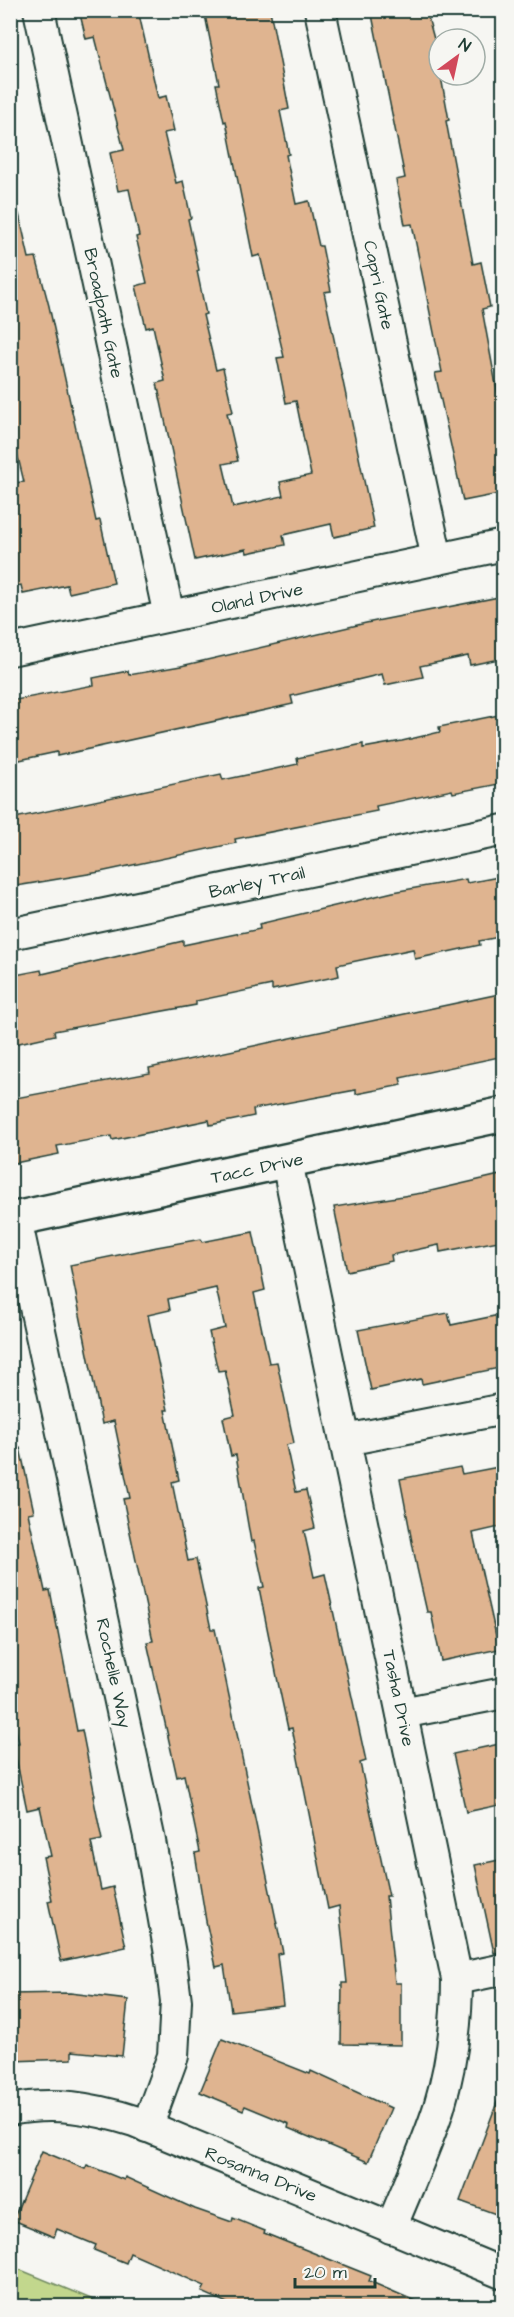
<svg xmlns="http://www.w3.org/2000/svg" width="514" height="2317" font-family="'Architects Daughter',sans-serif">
<rect width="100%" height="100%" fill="#f6f6f2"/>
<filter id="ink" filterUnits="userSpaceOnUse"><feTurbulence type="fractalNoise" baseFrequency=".0167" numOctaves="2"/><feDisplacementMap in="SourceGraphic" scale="12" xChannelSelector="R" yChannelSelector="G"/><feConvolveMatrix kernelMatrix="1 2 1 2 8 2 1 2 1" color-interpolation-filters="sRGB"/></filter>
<g filter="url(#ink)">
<polygon fill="#c2d78d" stroke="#708a60" stroke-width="1.5" points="11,2266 108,2306 11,2306"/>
<g fill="#dfb490" stroke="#1f3d34" stroke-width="1.5">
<polygon points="79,10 138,10 158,98 166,96 174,131 164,133 176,183 183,181 191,218 188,219 199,270 197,271 206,314 203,315 216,370 223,368 233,412 227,413 238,461 223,464 233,507 283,496 280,482 311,475 296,401 286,403 277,358 284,357 260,255 253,257 226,121 224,122 216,84 219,84 204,10 270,10 289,109 280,111 289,154 286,155 296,204 309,201 319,246 322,246 331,291 324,292 374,528 334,537 331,524 283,535 285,545 247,553 246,549 195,560 157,383 165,381 153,326 146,328 136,286 147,283 136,237 139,236 129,189 118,191 110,153 124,150 95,37 86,39"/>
<polygon points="371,10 426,10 434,39 449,120 446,121 473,264 481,262 490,307 482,309 504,428 504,493 463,501 435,373 442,372 412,224 405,225 396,180 405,178"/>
<polygon points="19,214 29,258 36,257 49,306 96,521 100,520 114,583 69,593 67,585 23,594 21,585 10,587 10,483 24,482 10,424 10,215"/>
<polygon points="499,597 504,619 504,658 470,665 468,656 420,666 423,677 385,685 382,674 291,696 293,704 57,756 57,752 10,762 10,701 94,685 93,678 128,671 129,675 181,666 366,623"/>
<polygon points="504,714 504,783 453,793 452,790 376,806 377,811 235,839 236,843 100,872 10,887 10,819 221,774 223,780 261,772 298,764 297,758 363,744 363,748 402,741 440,732 439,727"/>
<polygon points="504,876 504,936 479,941 480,945 415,959 413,949 337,965 339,976 272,990 272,985 196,1001 196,1005 54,1031 55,1035 10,1045 10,976 41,970 42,974 183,941 183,945 260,929 259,924 393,892 466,879 467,883"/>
<polygon points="504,993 504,1056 400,1078 402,1085 356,1094 356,1090 253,1109 254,1116 210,1125 209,1120 112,1140 111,1136 57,1146 59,1154 10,1164 10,1099 150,1073 149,1068"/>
<polygon points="504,1174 504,1240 440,1252 439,1245 391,1255 392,1261 347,1271 334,1207 422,1193"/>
<polygon points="253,1232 265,1290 254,1293 269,1363 277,1362 294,1443 286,1445 296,1492 306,1490 315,1528 304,1531 314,1577 325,1574 366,1761 360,1763 389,1896 386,1896 395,1983 401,1983 401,2045 341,2044 342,1983 347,1983 339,1906 328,1909 292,1728 288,1729 279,1687 259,1588 264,1587 254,1541 251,1542 236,1455 231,1456 223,1418 235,1415 225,1370 218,1371 209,1332 225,1328 216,1288 168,1299 170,1310 148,1315 168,1410 165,1410 179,1480 172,1482 188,1561 196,1559 211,1629 215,1629 283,1953 277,1954 283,2005 231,2011 224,1965 216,1967 206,1921 195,1853 200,1852 184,1775 177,1777 147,1642 153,1641 123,1499 130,1498 114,1421 102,1424 70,1265 157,1247 201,1239 202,1242"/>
<polygon points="448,1313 451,1325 504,1314 504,1367 422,1384 421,1379 371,1390 358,1330"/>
<polygon points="20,1448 34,1512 28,1513 45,1591 50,1590 77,1731 82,1730 95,1796 93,1796 102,1840 91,1842 101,1890 113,1887 126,1947 61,1961 48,1901 52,1900 43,1857 51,1856 40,1807 27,1810 13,1744 19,1743 10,1703 10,1449"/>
<polygon points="504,1466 504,1526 473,1533 499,1649 441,1661 431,1612 427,1612 417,1568 400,1479 460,1467 462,1474"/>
<polygon points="504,1743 504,1804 466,1812 453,1754"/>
<polygon points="504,1859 504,1952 494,1953 475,1865"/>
<polygon points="70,1993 128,2000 122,2056 72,2051 72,2059 10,2061 10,1994"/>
<polygon points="222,2039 310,2074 311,2071 391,2108 368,2162 288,2128 289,2124 245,2106 243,2110 200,2092"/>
<polygon points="502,2089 504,2089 504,2217 460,2201"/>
<polygon points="42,2151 85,2169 87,2165 124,2180 125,2177 195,2209 232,2222 233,2218 265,2231 264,2233 371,2276 369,2281 429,2307 236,2307 202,2292 205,2286 130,2253 126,2263 94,2250 96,2245 57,2229 54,2237 13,2220"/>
</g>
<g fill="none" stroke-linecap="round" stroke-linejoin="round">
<g stroke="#1f3d34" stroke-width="34">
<g id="minor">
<polyline points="39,10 169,616"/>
<polyline points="320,10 437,559"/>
<polyline points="10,650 504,545"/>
<polyline points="10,934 504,830"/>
<path d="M287 1162 457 1979C457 2020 451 2067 439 2107 426 2148 407 2188 391 2228"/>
<polyline points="16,1219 150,1841 170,1954 176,2001 173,2056 147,2127"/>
<polyline points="346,1440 504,1409"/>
<polyline points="402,1713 504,1693"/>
<polyline points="457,1979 504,1969"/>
<path d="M10 2110C53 2101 93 2108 134 2121L504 2274"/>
</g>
</g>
<g stroke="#1f3d34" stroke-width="38">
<polyline id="tertiary" points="10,1220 504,1114"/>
</g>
<use href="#minor" stroke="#f6f6f2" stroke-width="30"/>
<use href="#tertiary" stroke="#f6f6f2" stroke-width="33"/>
</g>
</g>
<g text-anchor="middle" stroke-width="6" stroke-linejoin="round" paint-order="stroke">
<g font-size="18" fill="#1f3d34" stroke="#f6f6f2">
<text transform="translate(379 285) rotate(78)" y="6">Capri Gate</text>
<text transform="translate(104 313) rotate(78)" y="6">Broadpath Gate</text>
<text transform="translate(257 598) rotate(-12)" y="6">Oland Drive</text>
<text transform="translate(257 882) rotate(-12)" y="6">Barley Trail</text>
<text transform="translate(257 1168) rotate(-12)" y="6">Tacc Drive</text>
<text transform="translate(114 1673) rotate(78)" y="6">Rochelle Way</text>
<text transform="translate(399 1698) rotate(78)" y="6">Tasha Drive</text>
<text transform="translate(261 2174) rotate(22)" y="6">Rosanna Drive</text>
</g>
</g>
<rect width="514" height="2317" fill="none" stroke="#f6f6f2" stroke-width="36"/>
<rect x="18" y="18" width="478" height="2281" fill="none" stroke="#1f3d34" stroke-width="2" filter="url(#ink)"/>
<g transform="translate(457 57) rotate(33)"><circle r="28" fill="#f6f6f2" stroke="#a0aca6" stroke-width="1.5"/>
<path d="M0-4.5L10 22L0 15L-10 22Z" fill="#d1495b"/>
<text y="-9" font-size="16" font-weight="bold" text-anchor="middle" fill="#1f3d34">N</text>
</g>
<path d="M295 2278v9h80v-9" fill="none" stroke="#1f3d34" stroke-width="3"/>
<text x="304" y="2278" font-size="18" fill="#1f3d34" stroke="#f6f6f2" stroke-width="4.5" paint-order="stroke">20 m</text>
</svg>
